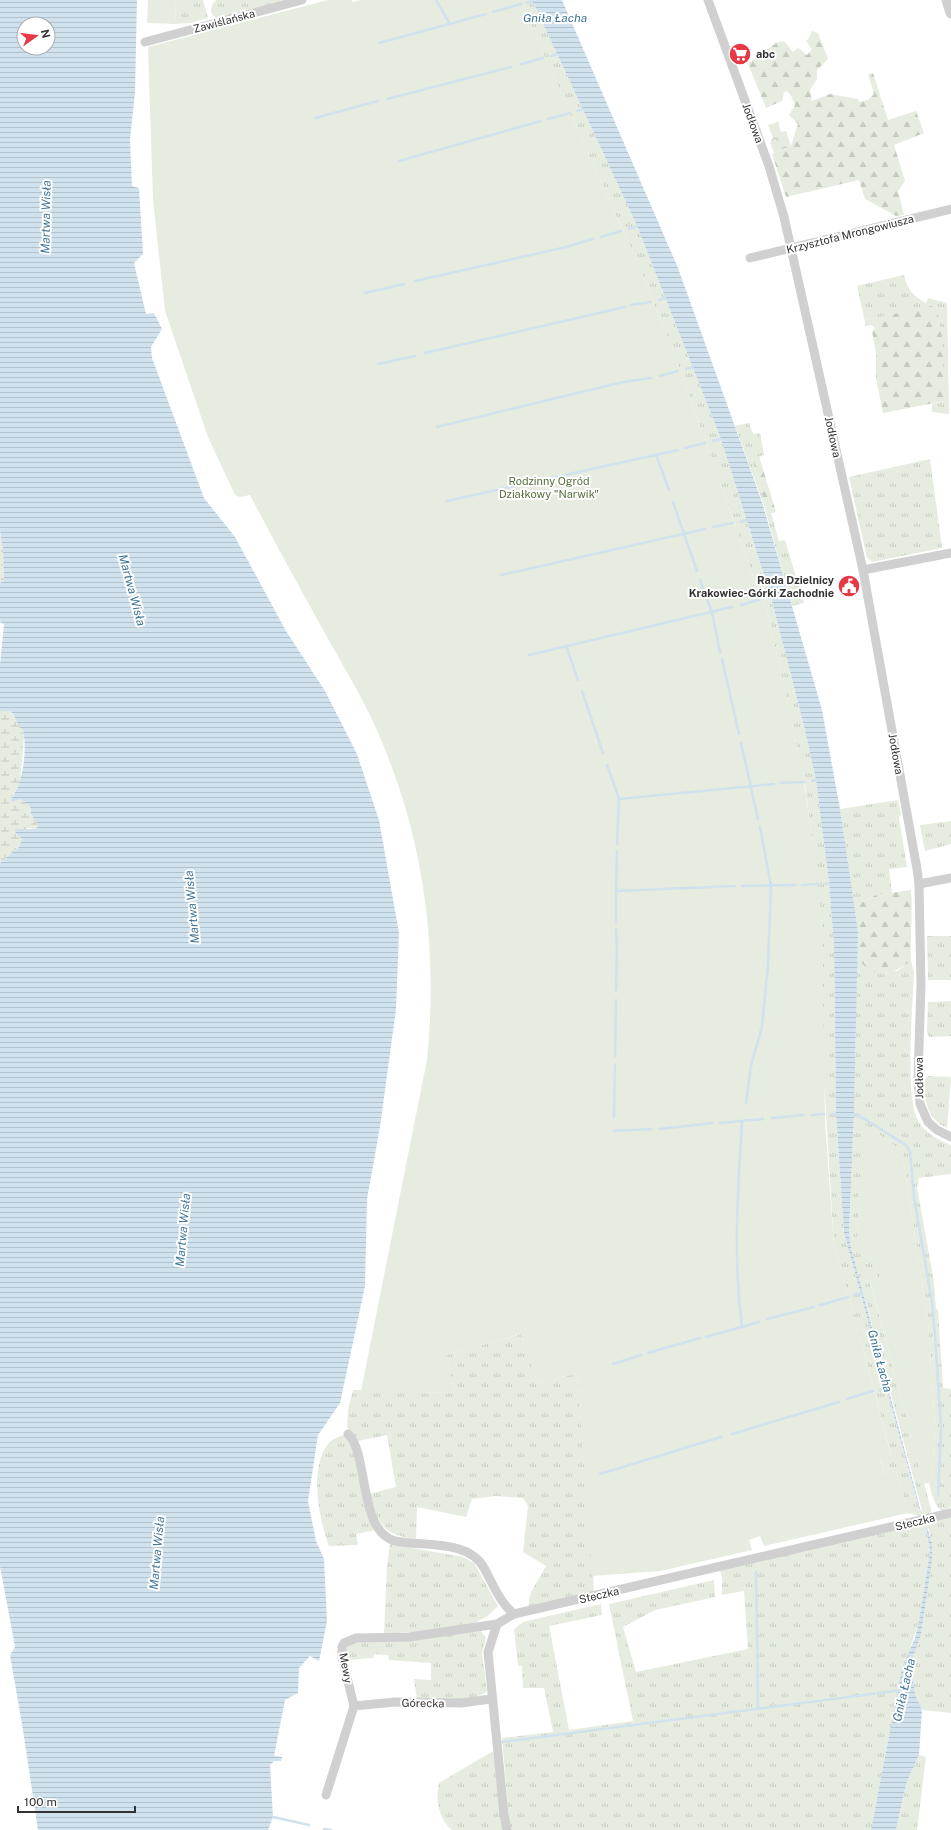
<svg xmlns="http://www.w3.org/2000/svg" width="951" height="1830" font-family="'Public Sans',sans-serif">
<defs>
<pattern id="grass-tufts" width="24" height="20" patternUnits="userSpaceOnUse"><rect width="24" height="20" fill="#e6ecdf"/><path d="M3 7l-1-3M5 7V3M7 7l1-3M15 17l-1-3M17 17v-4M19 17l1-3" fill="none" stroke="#c6cbc0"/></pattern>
<pattern id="forest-firs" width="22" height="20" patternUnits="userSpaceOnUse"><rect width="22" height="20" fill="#e6ecdf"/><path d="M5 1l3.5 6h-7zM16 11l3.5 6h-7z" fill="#c6cbc0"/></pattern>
<pattern id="wetland-marsh" width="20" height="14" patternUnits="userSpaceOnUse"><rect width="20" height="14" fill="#e6ecdf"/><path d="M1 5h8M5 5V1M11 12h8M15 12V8" fill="none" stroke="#c6cbc0"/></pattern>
<pattern id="park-crowns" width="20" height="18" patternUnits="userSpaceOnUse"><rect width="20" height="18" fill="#e6ecdf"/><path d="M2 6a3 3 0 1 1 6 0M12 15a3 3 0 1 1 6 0" fill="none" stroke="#c6cbc0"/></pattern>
<pattern id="water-rules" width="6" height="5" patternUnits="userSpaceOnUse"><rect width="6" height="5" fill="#cfe2ee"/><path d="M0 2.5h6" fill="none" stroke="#b2c2cd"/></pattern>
</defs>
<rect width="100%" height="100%" fill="#fff"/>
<g fill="url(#grass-tufts)">
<polygon points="176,0 203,0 208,18 190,23 175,24"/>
<path d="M216 0H287L217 19C209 15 210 6 216 0Z"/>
<path d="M519 0H532L637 226 721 439 771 597 805 730 816 780 829 883 834 946 836 1114 844 1233 920 1512 922 1511 921 1506 851 1247 849 1233 854 1114 857 960 864 963 869 970 897 971 911 961 914 972C913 1004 904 1099 919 1122 926 1133 939 1141 951 1145V1174L919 1178 917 1187 934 1282 936 1308 938 1310 943 1388 951 1389V1507L942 1511C934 1506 931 1492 929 1482L932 1481 935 1427 928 1321 902 1151 864 1124 857 1235 866 1264 875 1260 880 1278 870 1282 931 1509V1513L920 1517 916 1515 908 1513 896 1471 885 1474 880 1458 891 1455 862 1344 834 1246 823 1064 822 924 805 784 767 609 754 579 677 361 639 266Z"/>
<path d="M904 275C907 289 913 296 926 303L928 298 947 303 949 414 932 412V404L945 401 937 309 932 307 865 320V322L857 286Z"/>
<polygon points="749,423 753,434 760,433 764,455 752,459 768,514 771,513 779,541 785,540 804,603 792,606 763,502 735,426"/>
<polygon points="930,459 942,548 872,562 867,558 849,477"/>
<polygon points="898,800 901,814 899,818 907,867 889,869 892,893 876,895 854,906 840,809"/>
<polygon points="951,821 951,844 925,851 920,825"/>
<polygon points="927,936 951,936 951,980 928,980"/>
<polygon points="951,1001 951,1036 929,1037 927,1032 928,1002"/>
<path d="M928 1076 951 1077 947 1128C926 1119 924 1099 925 1079Z"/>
<path d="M521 1334 538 1384 577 1373 594 1589 592 1593 528 1609 530 1594 546 1566 523 1552 528 1506 523 1498 496 1496 472 1499 466 1517 417 1507 416 1539C381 1534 380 1525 369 1494L396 1487 387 1435 358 1441 347 1427 348 1410 353 1390 455 1393 446 1355Z"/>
<path d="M344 1435 352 1442 376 1530 356 1534 358 1545 329 1546C319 1520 309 1468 328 1444 332 1439 338 1437 344 1435Z"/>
<polygon points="951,1516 951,1713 922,1710 915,1694 912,1673 913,1657 921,1635 924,1617 932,1543 928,1527 926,1531 930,1551 919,1621 900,1680 871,1830 510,1830 502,1738 553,1732 544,1688 523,1688 522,1666 518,1666 514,1629 523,1622 601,1604 602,1615 549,1626 569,1730 633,1721 609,1604 714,1580 715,1597 655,1610 623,1627 636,1672 748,1649 744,1591 722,1595 722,1578 720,1570"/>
<path d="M390 1544 463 1557 474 1563 498 1606C494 1610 489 1615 484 1618 460 1633 412 1632 384 1633L387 1566Z"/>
<path d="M474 1631H481L486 1638 482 1653 487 1691C472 1704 436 1699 417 1699L414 1679 431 1680V1663L389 1660 388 1655 374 1654 373 1658 347 1660 345 1648 350 1643Z"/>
<path d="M493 1751 505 1830H452C439 1820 435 1799 439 1783Z"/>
<polygon points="919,1755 926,1757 917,1830 896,1830 906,1784"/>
</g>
<g fill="url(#forest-firs)">
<polygon points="812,31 818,33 828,59 817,70 817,79 810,90 812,101 830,94 858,99 859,102 868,100 874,94 868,74 873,73 888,120 916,111 924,133 894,145 905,181 898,191 904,215 896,216 865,199 859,180 786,197 772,154 791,146 798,124 789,115 795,105 791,96 787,91 784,92 782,101 766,108 748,64 776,43 784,41 793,52 798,48 807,55 812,49 806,41 810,37"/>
<polygon points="932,306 937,309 942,337 945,401 883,413 876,378 876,353 872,331 875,328 872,325 865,326 865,320"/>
<polygon points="759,456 776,512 768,514 752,458"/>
<path d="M911 890C913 914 910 937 911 961 899 969 885 979 869 970 865 967 863 963 857 960L858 931 854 906 876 895Z"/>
</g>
<g fill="url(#wetland-marsh)">
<polygon points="0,530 3,551 4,581 0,583"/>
<polygon points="0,711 10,711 23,729 24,737 20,782 11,799 20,799 30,806 31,814 38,825 36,829 28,828 16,834 22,839 19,847 0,863"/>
</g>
<polygon fill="url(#park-crowns)" points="778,122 781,132 786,131 791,146 774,153 770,143 773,138 768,125"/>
<g fill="#e6ecdf">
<polygon points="148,0 176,0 175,24 147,23"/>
<path d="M328 0H351L353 2 362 0H519L639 266 677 361 754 579 767 609 803 774 819 892 822 924 825 1122 834 1246 862 1344 891 1456 880 1459 885 1474 896 1471 908 1513 764 1546 760 1536 749 1540 752 1550 660 1571 592 1576 577 1373 538 1384 521 1334 446 1355 455 1393 361 1391 427 1060C438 950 425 845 382 742 367 705 346 671 327 637 301 590 275 543 250 495L240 497 235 495 208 437 165 311 153 200 148 47Z"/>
<polygon points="863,1123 902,1151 928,1321 935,1427 932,1482 924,1484 870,1281 880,1278 875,1261 865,1264 857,1235"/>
</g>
<g fill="url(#water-rules)" fill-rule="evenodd">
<path d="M0 0H137L135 92 130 140 132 186 139 188 143 254 134 263 146 314 154 313 162 329 151 347 152 358 204 498 235 537 286 631 325 691 357 754 379 820 399 933 396 1009 380 1127 367 1199 365 1286 340 1403 318 1435 308 1501 316 1541 324 1559 327 1621 319 1661 310 1656 299 1668 298 1693 285 1700 274 1756 282 1757 281 1761H274L270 1765 273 1817 268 1830H38L23 1730 10 1655 15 1647 0 1566V863L19 847 22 839 16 834 15 829H36L38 825 31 814 30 806 20 799 12 802 11 799C24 781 27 750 23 729L20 728 13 714 10 711H0V665L4 624 0 622V583L4 581 3 551 0 530ZM24 24H48V48H24Z"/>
<polygon points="532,0 562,0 678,268 762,502 822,710 840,809 858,931 854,1114 849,1233 851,1247 921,1512 920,1512 844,1233 836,1114 834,946 829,883 816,780 805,730 771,597 721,439 637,226"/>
<polygon points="927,1527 932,1543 932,1560 921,1635 913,1657 912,1673 915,1694 922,1710 919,1755 906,1784 896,1830 871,1830 902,1668 915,1638 919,1621 930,1551 926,1529"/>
</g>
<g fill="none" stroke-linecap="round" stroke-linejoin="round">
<g stroke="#cfe2ee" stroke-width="2.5">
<polyline points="436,0 450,24"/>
<polyline points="527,3 533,1"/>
<polyline points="493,12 521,4"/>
<polyline points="379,43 486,14"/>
<polyline points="551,56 557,54"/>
<polyline points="521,64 543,58"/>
<polyline points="387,99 511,67"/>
<polyline points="577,111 583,109"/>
<polyline points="315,118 378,101"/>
<polyline points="548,119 570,113"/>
<polyline points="399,161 541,121"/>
<polyline points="629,229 637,226"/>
<polyline points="601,237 621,231"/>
<polyline points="415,281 562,248 593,239"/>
<polyline points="365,293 404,284"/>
<polyline points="659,300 665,298"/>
<polyline points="631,305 651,302"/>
<polyline points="425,353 625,307"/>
<polyline points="378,364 415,356"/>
<polyline points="686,369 693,367"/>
<polyline points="660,376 678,371"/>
<polyline points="437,427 623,382 651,378"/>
<polyline points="713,441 721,439"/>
<polyline points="685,448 705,443"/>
<polyline points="656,455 669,490"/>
<polyline points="447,501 678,450"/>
<polyline points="673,502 697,571"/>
<polyline points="741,522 747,520"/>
<polyline points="713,527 733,523"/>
<polyline points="501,575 705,529"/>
<polyline points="700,580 712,613 720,652"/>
<polyline points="768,597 771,597"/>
<polyline points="741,605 759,600"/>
<polyline points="566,645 578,680"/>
<polyline points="529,655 732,607"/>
<polyline points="722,659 739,734"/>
<polyline points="582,691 603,753"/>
<polyline points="741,743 758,819"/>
<polyline points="607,765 619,799 774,784"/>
<polyline points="812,781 816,780"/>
<polyline points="781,783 804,782"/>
<polyline points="617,844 619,799"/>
<polyline points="617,851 616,891 735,886"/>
<polyline points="825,884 829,883"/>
<polyline points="802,885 817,884"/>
<polyline points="742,886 795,885"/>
<polyline points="616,922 616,891"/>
<polyline points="616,929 617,947 616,990"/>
<polyline points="615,1056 616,1000"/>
<polyline points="746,1103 751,1066 762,1026 768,965 771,886 760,827"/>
<polyline points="831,1114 836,1114"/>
<polyline points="854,1114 865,1119 907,1146 910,1152 914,1197 932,1302 935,1335 941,1428 938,1495"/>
<polyline points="811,1115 824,1114"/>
<polyline points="614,1117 615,1065"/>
<polyline points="772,1118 803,1115"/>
<polyline points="720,1123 742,1121"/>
<polyline points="660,1129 712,1123"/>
<polyline points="614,1131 651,1129"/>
<polyline points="854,1295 862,1293"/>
<polyline points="820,1305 848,1297"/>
<polyline points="767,1319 814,1307"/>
<path d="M742 1326C733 1259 738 1189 742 1121L763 1119"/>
<polyline points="706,1337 759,1322"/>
<polyline points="648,1353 700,1338"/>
<polyline points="613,1364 641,1355"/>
<polyline points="880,1390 887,1387"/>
<polyline points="847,1399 873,1391"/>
<polyline points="732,1434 839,1402"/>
<polyline points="600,1474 721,1437"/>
<polyline points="756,1572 758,1708"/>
<polyline points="502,1742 902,1690"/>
<polyline points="273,1817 309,1825"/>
<polyline points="324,1829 331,1830"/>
</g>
<g stroke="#d0d0d0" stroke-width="9">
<polyline points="708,0 769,166 784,217 863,570 917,869 919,884 921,985 918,1078 920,1104 928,1122 937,1130 951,1137"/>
<polyline points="145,42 302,0"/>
<polyline points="750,258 951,209"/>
<polyline points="863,570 951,553"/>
<polyline points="919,884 951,878"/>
<path d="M348 1434C369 1453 358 1531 395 1541 423 1547 468 1539 484 1568 493 1584 500 1603 514 1614"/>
<polyline points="497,1624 488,1652 504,1814 507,1830"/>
<polyline points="354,1706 395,1702 461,1703 491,1699"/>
<polyline points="326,1795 354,1706 342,1657 342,1647 344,1643 356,1638 409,1637 497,1624 514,1614 951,1513"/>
</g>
<polyline stroke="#d0d0d0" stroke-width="11" points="947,0 951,13"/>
</g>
<defs>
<g id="supermarket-disc" transform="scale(1.15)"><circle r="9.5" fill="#e63946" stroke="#fff"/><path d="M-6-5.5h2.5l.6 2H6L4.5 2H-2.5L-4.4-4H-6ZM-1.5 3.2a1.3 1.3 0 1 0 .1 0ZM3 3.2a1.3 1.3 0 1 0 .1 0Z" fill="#fff"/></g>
<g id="civic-disc" transform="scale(1.15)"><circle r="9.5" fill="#e63946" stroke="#fff"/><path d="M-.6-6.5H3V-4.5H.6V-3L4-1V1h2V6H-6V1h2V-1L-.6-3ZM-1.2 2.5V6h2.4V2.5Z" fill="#fff"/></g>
</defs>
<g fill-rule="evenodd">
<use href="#supermarket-disc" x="740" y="54"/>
<use href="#civic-disc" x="849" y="586"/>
</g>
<g text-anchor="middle" stroke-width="4" stroke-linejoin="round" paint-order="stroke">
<g font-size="11" fill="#333" stroke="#fff">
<text transform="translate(224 21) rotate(-15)" y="4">Zawiślańska</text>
<text transform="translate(753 123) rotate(70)" y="4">Jodłowa</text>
<text transform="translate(850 234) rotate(-14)" y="4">Krzysztofa Mrongowiusza</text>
<text transform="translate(833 437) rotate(78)" y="4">Jodłowa</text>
<text transform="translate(896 754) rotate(80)" y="4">Jodłowa</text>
<text transform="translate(919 1078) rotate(-91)" y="4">Jodłowa</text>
<text transform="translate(915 1522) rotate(-14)" y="4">Steczka</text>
<text transform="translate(599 1595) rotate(-13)" y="4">Steczka</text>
<text transform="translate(346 1668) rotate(79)" y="4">Mewy</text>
<text transform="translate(423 1703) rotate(1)" y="4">Górecka</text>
</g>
<g font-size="11" font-weight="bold" fill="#333" stroke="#fff" text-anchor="start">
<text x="756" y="58">abc</text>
<text x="834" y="584" text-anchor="end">Rada Dzielnicy<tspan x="834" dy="13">Krakowiec-Górki Zachodnie</tspan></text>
</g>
<g font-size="11" fill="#56703f" stroke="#fff">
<text x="549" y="485">Rodzinny Ogród<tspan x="549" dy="13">Działkowy "Narwik"</tspan></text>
</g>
<g font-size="12" font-style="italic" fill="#3f7597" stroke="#fff">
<text x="555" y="22">Gniła Łacha</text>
<text transform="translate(46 217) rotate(-89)" y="4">Martwa Wisła</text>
<text transform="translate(132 590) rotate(75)" y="4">Martwa Wisła</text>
<text transform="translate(192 907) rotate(-95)" y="4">Martwa Wisła</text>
<text transform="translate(183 1230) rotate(-85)" y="4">Martwa Wisła</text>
<text transform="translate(880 1361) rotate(75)" y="4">Gniła Łacha</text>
<text transform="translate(157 1553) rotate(-85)" y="4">Martwa Wisła</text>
<text transform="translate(904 1690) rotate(-77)" y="4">Gniła Łacha</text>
</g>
</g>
<g transform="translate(36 36) rotate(76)"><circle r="19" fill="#ffffff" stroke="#adadad"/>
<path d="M0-3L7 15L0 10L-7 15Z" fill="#e63946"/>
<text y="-6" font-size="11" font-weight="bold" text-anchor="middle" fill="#333333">N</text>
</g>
<path d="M18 1806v6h117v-6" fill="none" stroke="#333333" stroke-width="2"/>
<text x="24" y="1806" font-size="12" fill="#333333" stroke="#ffffff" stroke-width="3" paint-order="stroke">100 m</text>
</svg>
